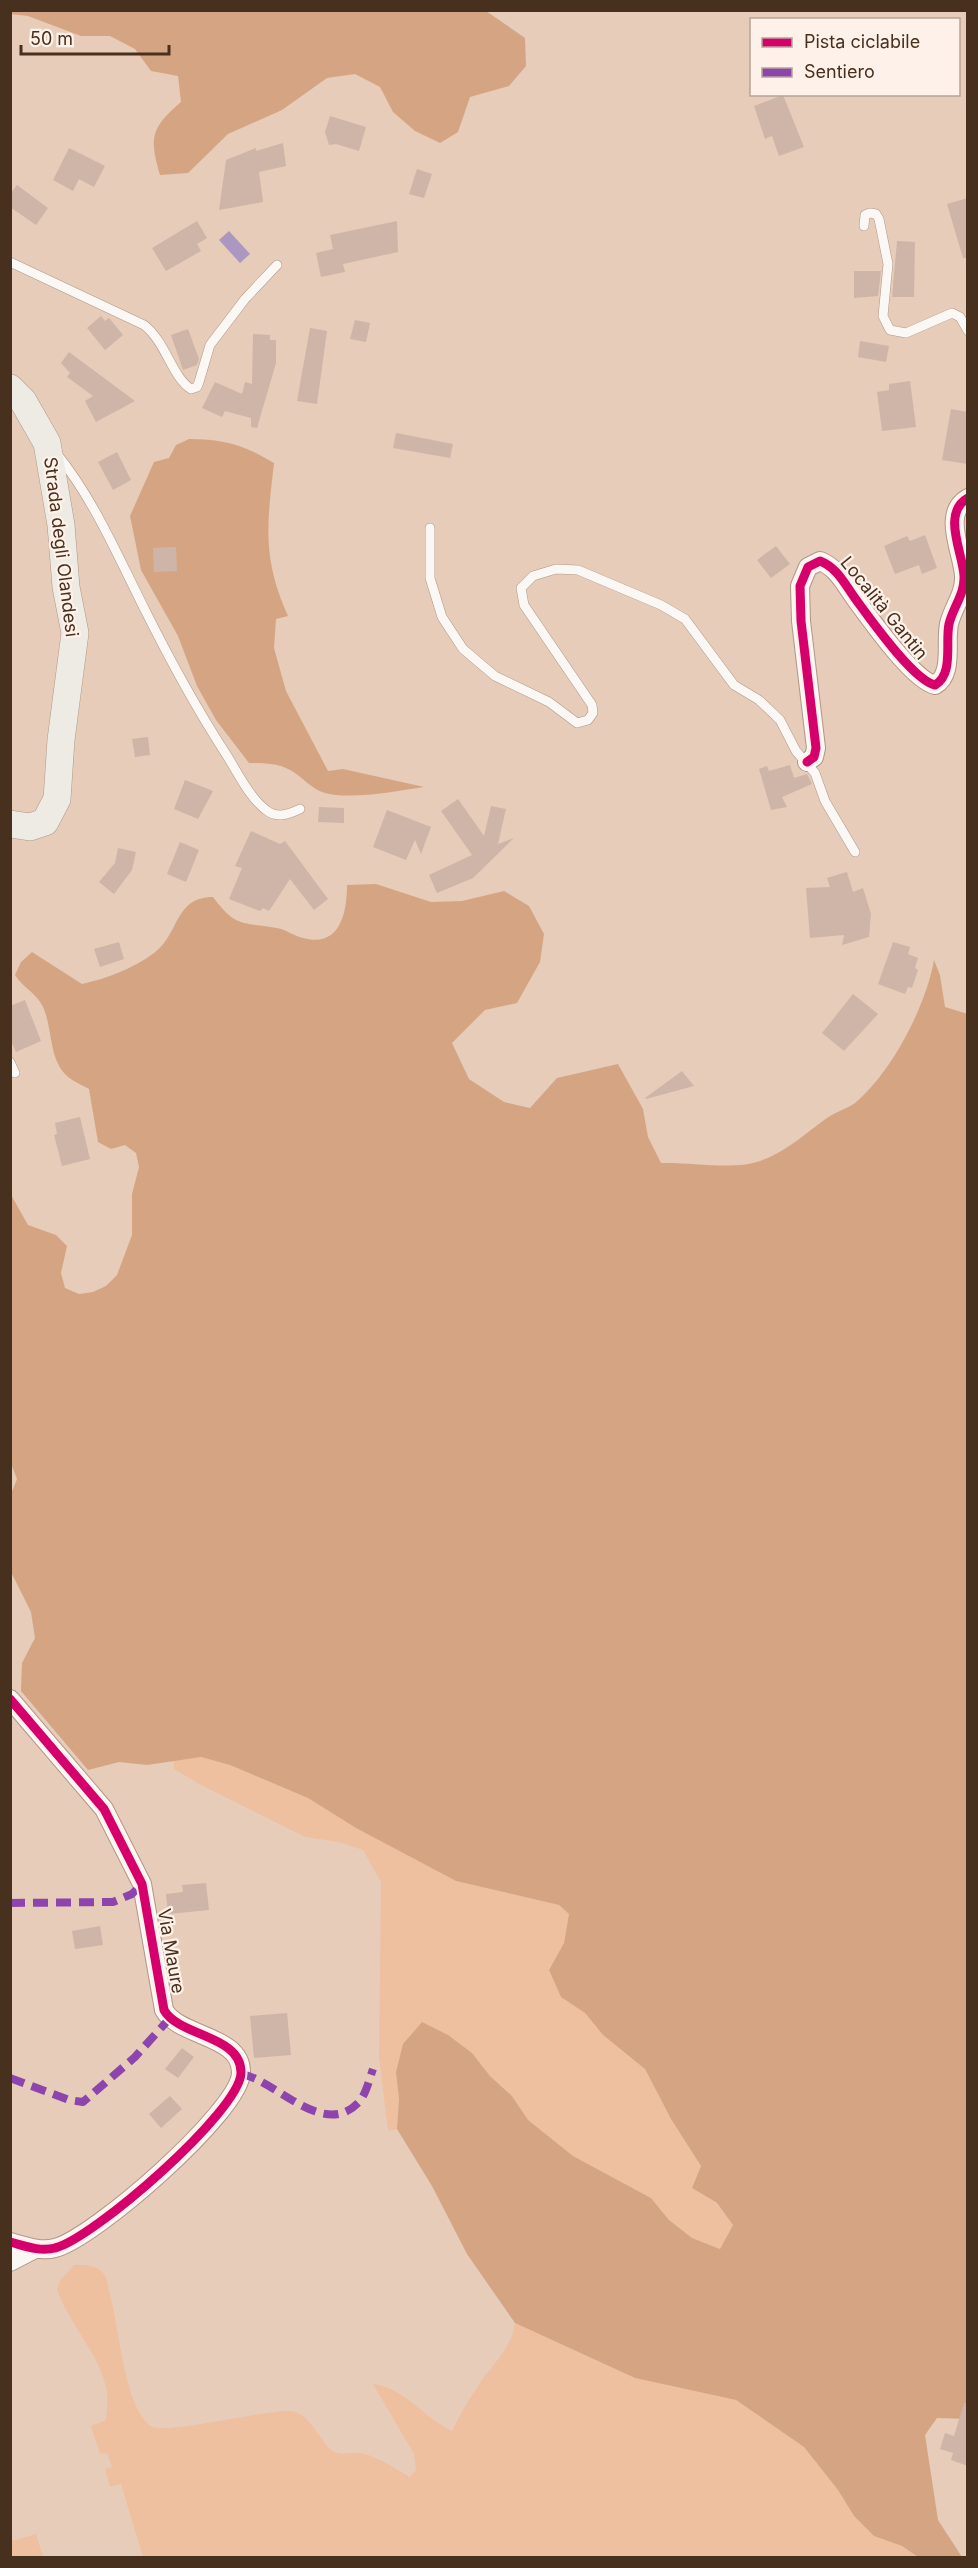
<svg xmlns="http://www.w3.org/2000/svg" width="978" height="2568" font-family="Inter,sans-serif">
<rect width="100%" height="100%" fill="#e6ccb9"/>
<g fill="#eec0a0">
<polygon points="201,1757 230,1765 308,1798 356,1828 456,1881 559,1905 569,1914 564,1943 549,1970 561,1997 585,2013 603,2035 645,2069 671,2119 701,2166 692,2188 717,2204 733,2225 720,2249 692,2238 669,2220 651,2198 573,2156 528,2121 512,2096 490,2076 472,2053 396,2072 399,2099 397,2129 388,2131 379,2056 381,1882 363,1850 339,1842 305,1837 203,1786 174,1769 174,1760"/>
<path d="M74 2265C85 2265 96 2264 104 2274 107 2277 108 2286 109 2291 119 2322 124 2412 153 2427 164 2434 263 2411 288 2411 309 2411 317 2436 330 2449 340 2458 354 2450 365 2454 381 2459 396 2469 410 2477L416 2470 414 2454 373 2384C405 2388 424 2418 452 2431 460 2414 470 2398 480 2383 493 2364 513 2346 515 2323L635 2378 736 2400 804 2447 838 2490 854 2516 874 2536 902 2546 918 2557H143L121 2484 110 2487 105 2469 112 2467 107 2453 100 2454 91 2426 106 2420C107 2409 109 2397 106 2387 97 2351 70 2325 57 2290L60 2281Z"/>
<polygon points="10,2534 13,2541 36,2534 43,2557 11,2557"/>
</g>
<g fill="#d5a583">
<path d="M10 11H486L525 38 526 66 509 86 470 97 458 132 440 143 415 131 393 112 380 87 355 74 327 78 282 110 228 134 188 173 160 175C149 137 151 128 181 102L178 76 151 71 135 49 110 36H81L28 16 11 14Z"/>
<path d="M189 439C224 439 244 445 274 463 267 524 262 558 288 616L276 619 274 648 286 691 328 771 343 769 424 787C397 791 351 800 325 793 311 789 303 777 290 770 278 763 262 763 249 763L216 720 197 686 178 636 141 570 130 516 154 462 169 458 176 445Z"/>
<path d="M376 884 431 902 462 901 504 891 529 906 544 934 540 962 517 1003 485 1010 452 1043 469 1079 504 1102 530 1108 557 1078 618 1064 643 1109 648 1137 661 1163C688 1162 728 1169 753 1163 783 1155 802 1136 827 1118 835 1112 847 1109 855 1103 892 1072 926 1006 934 960L940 975 945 1007 968 1014V2419L937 2418 925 2435 938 2520 962 2557H918L902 2546 874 2536 854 2516 838 2490 804 2447 736 2400 635 2378 515 2323 467 2254 432 2186 397 2129 399 2099 396 2072 403 2044 422 2022 448 2035 472 2053 490 2076 512 2096 528 2120 573 2156 651 2198 669 2220 692 2238 720 2249 733 2225 717 2203 692 2188 701 2166 671 2119 645 2069 603 2035 585 2013 561 1997 549 1970 564 1943 569 1914 559 1905 456 1881 356 1828 308 1798 230 1765 201 1757 147 1765 119 1762 88 1770 21 1691 22 1663 35 1638 31 1612 11 1572V1494L17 1479 10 1461V1193L28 1225 56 1235 67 1246 61 1273 65 1288 79 1294 93 1292 106 1286 117 1275 132 1235V1194L139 1167 136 1153 125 1145 111 1149 98 1142 89 1089C82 1085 72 1081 66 1075 48 1057 53 1026 42 1005 35 992 23 988 15 975L21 962 32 952 82 984C108 978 132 969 154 953 180 934 174 897 213 897 236 928 242 922 277 928 285 929 294 936 303 938 340 948 347 913 347 885Z"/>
</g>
<polygon fill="#ac97c1" points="229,231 250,254 240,263 219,240"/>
<g fill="#cfb5a7">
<polygon points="783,95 804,147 779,156 772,136 765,139 754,106"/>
<polygon points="330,116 366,127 359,151 336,144 329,145 325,132"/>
<polygon points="283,143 286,166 259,172 263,202 219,210 226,160 256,148 256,151"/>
<polygon points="69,148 105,166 94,187 79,179 73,191 53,180"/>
<polygon points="417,169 432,174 424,198 409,194"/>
<polygon points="17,185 48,208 36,225 10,207 10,194"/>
<polygon points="968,198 968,258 963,258 947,204"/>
<polygon points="197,221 207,238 197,244 201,251 166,271 152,248"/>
<polygon points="397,221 398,252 343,264 345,272 321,277 316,253 333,249 330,235"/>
<polygon points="897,241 915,242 914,297 892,297"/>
<polygon points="854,271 881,271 878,296 854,298"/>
<polygon points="101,316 105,321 109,318 123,335 105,350 87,328"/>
<polygon points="355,320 370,323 366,342 350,339"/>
<polygon points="310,328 327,331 317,404 297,401"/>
<polygon points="188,329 199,359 197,365 183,370 171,335"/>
<polygon points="253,334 270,335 270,340 276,340 276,363 257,428 251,427 251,418 225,411 222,417 202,408 215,382 242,394 245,382 252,384"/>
<polygon points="860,341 889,346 886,362 858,357"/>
<polygon points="69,352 135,401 96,422 85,401 93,396 67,377 70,373 61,363"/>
<polygon points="910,381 916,427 882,431 877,392 889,390 889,384"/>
<polygon points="951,409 968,412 968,464 942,460"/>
<polygon points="396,433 453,444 450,458 393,448"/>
<polygon points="117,452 131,480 113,490 98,462"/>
<polygon points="925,535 937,568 922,574 919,565 895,574 884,546 907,536 910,541"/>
<polygon points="776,546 790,564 771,578 757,560"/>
<polygon points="176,547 177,571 154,572 153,548"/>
<polygon points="148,737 150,755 135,757 132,739"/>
<polygon points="790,765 794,778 807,774 812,784 782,797 787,807 771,810 759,769 767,766 769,771"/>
<polygon points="185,780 213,791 198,819 174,809"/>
<polygon points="458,799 484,836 491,806 506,809 498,844 514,838 473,878 437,893 429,875 472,855 441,811"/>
<polygon points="319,807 344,808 344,823 318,822"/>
<polygon points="387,810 431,827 421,854 415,840 406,860 373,847"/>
<polygon points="251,831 280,844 285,841 328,899 314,910 290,879 269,911 263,908 260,911 229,899 242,868 235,866"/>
<polygon points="180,842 199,850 186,882 167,874"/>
<polygon points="118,848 136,852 132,870 114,894 99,882 115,863"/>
<polygon points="847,872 853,892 863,888 871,914 869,937 842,945 844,935 810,938 806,888 830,887 827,878"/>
<polygon points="119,942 124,959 100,967 94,949"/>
<polygon points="893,942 910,947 908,954 918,958 915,968 918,970 912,988 908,987 905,994 878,984"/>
<polygon points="853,994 878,1014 844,1051 822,1033"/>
<polygon points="25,1000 41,1041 16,1052 10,1039 10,1006"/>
<polygon points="682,1071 694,1086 646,1099 645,1098"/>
<polygon points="80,1117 90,1159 62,1166 54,1135 57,1134 55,1123"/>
<polygon points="206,1883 209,1910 168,1914 166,1894 183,1892 182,1885"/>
<polygon points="100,1926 103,1945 75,1949 72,1931"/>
<polygon points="287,2013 291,2055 254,2058 250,2016"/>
<polygon points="182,2048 194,2057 178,2078 165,2069"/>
<polygon points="170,2096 182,2109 161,2128 149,2114"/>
<polygon points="964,2403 968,2404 968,2466 951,2460 953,2453 940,2449 945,2433 954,2436"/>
</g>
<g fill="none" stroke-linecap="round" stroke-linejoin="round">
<g stroke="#ae9888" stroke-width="10">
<g id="service">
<polyline points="864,226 865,215 870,213 876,214 879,219 888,264 883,316 890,330 906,333 952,313 960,317 968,331"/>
<path d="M10 262 144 325C166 342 172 377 191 389L197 387 199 382 210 345 245 299 277 265"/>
<path d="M57 454C95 501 119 559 146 612 170 660 195 706 224 751 236 769 248 796 266 810 277 819 289 814 300 809"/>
<polyline points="430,528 430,578 442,617 463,649 495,676 549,702 577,723 588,720 593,713 592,705 524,605 521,588 533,576 556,569 578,570 661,605 685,619 734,685 759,700 780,720 796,751 815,773 825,801 855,852"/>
<polyline points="10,1062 15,1073"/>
</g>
</g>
<g stroke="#ae9888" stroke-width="20">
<g id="minor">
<path d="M807 762 814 757 816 748 801 621 800 586 808 567 820 561C838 568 845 585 857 601 871 620 913 680 935 685 954 674 945 643 949 624 953 607 965 594 964 576 963 553 941 513 968 498"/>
<path d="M10 1699 104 1809 142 1884 164 2010C179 2037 242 2035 241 2073 240 2111 93 2239 55 2248 40 2252 25 2246 10 2242"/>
<polyline points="10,2262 35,2249"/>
</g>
</g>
<g stroke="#ae9888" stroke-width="28">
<polyline id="secondary" points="10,388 23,401 47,443 61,525 66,587 75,633 61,740 57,799 45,822 30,827 10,824"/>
</g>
<use href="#service" stroke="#fbf7f4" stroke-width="9"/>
<use href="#minor" stroke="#fbf7f4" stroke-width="18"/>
<use href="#secondary" stroke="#eeeae4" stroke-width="27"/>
<g stroke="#8e44ad" stroke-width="8" stroke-dasharray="15 8" stroke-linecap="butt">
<polyline points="10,1903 113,1902 132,1894 142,1884"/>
<path d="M241 2074C276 2080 323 2139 358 2103 366 2095 369 2080 373 2069"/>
<polyline points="10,2078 69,2100 83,2102 135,2057 169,2019"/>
</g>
<g stroke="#fef1e9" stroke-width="13">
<g id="cycleway">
<path d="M807 762 814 757 816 748 801 621 800 586 808 567 820 561C838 568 845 585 857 601 871 620 913 680 935 685 954 674 945 643 949 624 953 607 965 594 964 576 963 553 941 513 968 498"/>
<path d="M10 1699 104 1809 142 1884 164 2010C179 2037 242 2035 241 2073 240 2111 93 2239 55 2248 40 2252 25 2246 10 2242"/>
</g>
</g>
<use href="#cycleway" stroke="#d6006c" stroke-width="9"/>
</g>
<g text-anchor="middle" stroke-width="4.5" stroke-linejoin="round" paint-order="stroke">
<g font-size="18" fill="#48301e" stroke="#fef1e9">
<text transform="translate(61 547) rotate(83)" y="6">Strada degli Olandesi</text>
<text transform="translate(884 608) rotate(51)" y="6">Località Gantin</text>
<text transform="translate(171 1951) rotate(80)" y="6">Via Maure</text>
</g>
</g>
<rect width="978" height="2568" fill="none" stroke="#48301e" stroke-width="24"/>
<rect x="750" y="18" width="210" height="78" fill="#fef1e9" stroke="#b5a498" stroke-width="1.5"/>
<rect x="762" y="38" width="30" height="9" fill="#d6006c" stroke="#b5a498" stroke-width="1.5"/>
<text x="804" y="48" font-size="18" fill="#48301e">Pista ciclabile</text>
<rect x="762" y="68" width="30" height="9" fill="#8e44ad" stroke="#b5a498" stroke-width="1.5"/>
<text x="804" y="78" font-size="18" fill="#48301e">Sentiero</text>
<path d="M21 45v9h148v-9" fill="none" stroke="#48301e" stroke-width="3"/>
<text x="30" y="45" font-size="18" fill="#48301e" stroke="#fef1e9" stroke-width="4.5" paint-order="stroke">50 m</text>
</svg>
